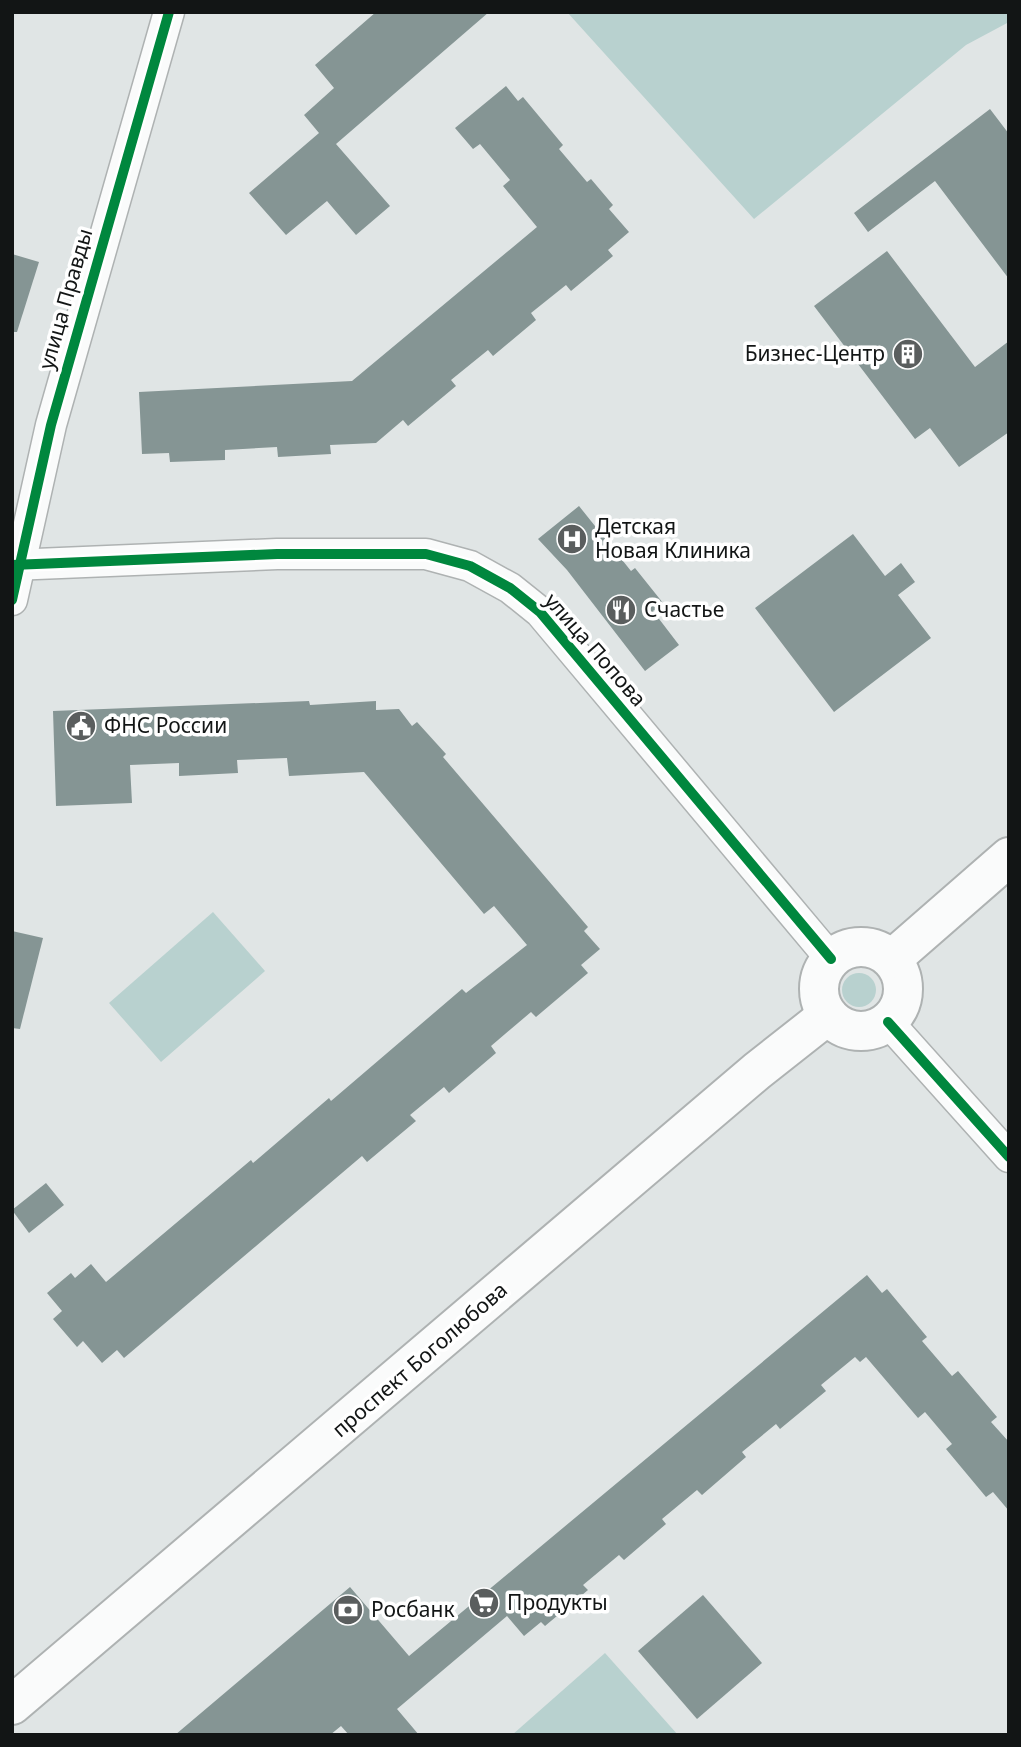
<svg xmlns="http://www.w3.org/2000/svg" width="1021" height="1747" font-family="'Noto Sans',sans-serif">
<rect width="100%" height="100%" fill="#e0e5e5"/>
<g fill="#b8d1cf">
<polygon points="567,12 1009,12 1009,22 966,45 754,219"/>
<polygon points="213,912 265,971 161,1062 109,1003"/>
<circle cx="859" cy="990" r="17"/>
<polygon points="605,1653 678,1735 512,1735"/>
</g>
<g fill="#859594">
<polygon points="376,12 489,12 336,144 390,206 356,235 327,201 286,235 249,193 319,133 304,115 334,88 315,65"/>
<polygon points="506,86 518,101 523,97 563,145 559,149 587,182 591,179 613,205 609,209 629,232 608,250 613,256 571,291 566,285 531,313 536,320 493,356 488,350 451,380 456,386 408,426 403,420 376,443 330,445 331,454 278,457 277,447 225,450 225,460 170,462 169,453 142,454 139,392 352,381 537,227 503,186 510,180 480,144 473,149 455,128"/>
<polygon points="990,109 1009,134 1009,279 935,181 868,232 854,213"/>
<polygon points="887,251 975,367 1009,341 1009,432 959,467 930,428 915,439 814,306"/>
<polygon points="12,254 39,262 17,332 12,332"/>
<polygon points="579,506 631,571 635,568 663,603 653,611 679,645 645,671 567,570 538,539"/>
<polygon points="853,534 885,576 901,563 915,582 898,595 931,638 834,712 755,608"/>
<polygon points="309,701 310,705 376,701 376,710 399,709 412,726 417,722 446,754 443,757 588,927 584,931 600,949 581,965 588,973 536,1017 531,1012 491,1046 496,1053 449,1093 444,1087 410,1115 416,1121 367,1162 362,1156 124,1358 117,1350 102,1363 83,1341 77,1347 53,1319 62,1311 47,1293 71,1273 75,1278 91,1264 106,1282 251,1160 253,1163 329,1098 331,1101 462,989 466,993 527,945 494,906 484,914 364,772 289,776 287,758 237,760 238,773 179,776 179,763 130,765 132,803 56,806 53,711"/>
<polygon points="12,931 43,938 20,1029 12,1028"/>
<polygon points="46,1183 64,1205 29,1233 12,1210"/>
<polygon points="867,1275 882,1293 887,1289 927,1337 922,1341 952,1376 958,1371 997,1417 991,1422 1009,1442 1009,1511 993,1492 986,1497 946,1449 952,1444 925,1412 918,1418 866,1357 860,1362 855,1357 821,1385 826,1391 780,1429 776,1424 742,1452 746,1457 702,1495 697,1490 662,1519 666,1524 624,1560 619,1555 583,1585 588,1590 545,1626 541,1622 524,1636 507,1616 397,1709 419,1735 349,1735 341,1726 330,1735 175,1735 350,1587 409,1656"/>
<polygon points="703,1595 762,1663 697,1719 638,1651"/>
</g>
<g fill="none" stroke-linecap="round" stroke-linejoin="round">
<g stroke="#aeb2b2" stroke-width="33">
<g id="minor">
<polyline points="12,565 277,554 426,554 470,566 510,588 540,612 831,959"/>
<polyline points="12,600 51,425 169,12"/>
<polyline points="888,1022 1009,1157"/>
</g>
</g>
<g stroke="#aeb2b2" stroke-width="42">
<g id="secondary">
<circle cx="861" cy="989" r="42"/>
<polyline points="892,959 1009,857"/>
<polyline points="12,1705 757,1071 828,1015"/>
</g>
</g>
<use href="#minor" stroke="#fafbfb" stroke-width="30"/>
<use href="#secondary" stroke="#fafbfb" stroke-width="38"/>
<g stroke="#fff" stroke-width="15">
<g id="cycleway">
<polyline points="12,565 277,554 426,554 470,566 510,588 540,612 831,959"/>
<polyline points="12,600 51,425 169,12"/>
<polyline points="888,1022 1009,1157"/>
</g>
</g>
<use href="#cycleway" stroke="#00873e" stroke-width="10"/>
</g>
<defs>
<g id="building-disc" transform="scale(1.575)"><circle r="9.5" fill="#5a5e5e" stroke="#fff"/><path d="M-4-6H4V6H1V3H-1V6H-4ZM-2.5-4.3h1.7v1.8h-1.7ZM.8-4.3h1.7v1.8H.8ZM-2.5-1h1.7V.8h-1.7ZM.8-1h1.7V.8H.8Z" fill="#fff"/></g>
<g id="hospital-disc" transform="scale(1.575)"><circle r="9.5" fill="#5a5e5e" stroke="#fff"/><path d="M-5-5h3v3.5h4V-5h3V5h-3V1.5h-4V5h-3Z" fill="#fff"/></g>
<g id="restaurant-disc" transform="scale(1.575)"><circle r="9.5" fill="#5a5e5e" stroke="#fff"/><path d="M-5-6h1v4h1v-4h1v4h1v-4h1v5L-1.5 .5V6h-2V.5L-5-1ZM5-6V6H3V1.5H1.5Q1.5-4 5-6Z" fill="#fff"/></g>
<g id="civic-disc" transform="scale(1.575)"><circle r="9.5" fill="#5a5e5e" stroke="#fff"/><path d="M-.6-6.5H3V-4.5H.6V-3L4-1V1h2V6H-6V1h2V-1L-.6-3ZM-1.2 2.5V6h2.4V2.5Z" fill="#fff"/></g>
<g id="supermarket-disc" transform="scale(1.575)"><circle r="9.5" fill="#5a5e5e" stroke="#fff"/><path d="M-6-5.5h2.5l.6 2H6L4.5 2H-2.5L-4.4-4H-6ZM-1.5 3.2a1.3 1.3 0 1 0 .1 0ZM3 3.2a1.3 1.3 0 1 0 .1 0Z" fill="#fff"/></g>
<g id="bank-disc" transform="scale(1.575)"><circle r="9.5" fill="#5a5e5e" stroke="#fff"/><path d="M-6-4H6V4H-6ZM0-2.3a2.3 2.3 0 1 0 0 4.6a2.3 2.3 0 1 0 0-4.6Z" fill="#fff"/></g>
</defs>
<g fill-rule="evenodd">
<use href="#building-disc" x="908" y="354"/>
<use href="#hospital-disc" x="572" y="539"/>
<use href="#restaurant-disc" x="621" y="610"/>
<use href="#civic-disc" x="81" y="726"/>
<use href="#supermarket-disc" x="484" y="1603"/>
<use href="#bank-disc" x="348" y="1610"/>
</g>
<g text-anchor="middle" stroke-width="7" stroke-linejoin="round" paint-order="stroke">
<g font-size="21" fill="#121515" stroke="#fff">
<text transform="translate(66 299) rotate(-74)" y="7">улица Правды</text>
<text transform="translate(595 650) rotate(49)" y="7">улица Попова</text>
<text transform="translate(420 1360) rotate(-41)" y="7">проспект Боголюбова</text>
</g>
<g font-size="21" fill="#121515" stroke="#fff" text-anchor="start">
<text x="885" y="361" text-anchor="end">Бизнес-Центр</text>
<text x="595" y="534">Детская<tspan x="595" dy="24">Новая Клиника</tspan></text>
<text x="644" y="617">Счастье</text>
<text x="104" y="733">ФНС России</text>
<text x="507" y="1610">Продукты</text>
<text x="371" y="1617">Росбанк</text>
</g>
</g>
<rect width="1021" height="1747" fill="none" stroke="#121515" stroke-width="28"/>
</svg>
